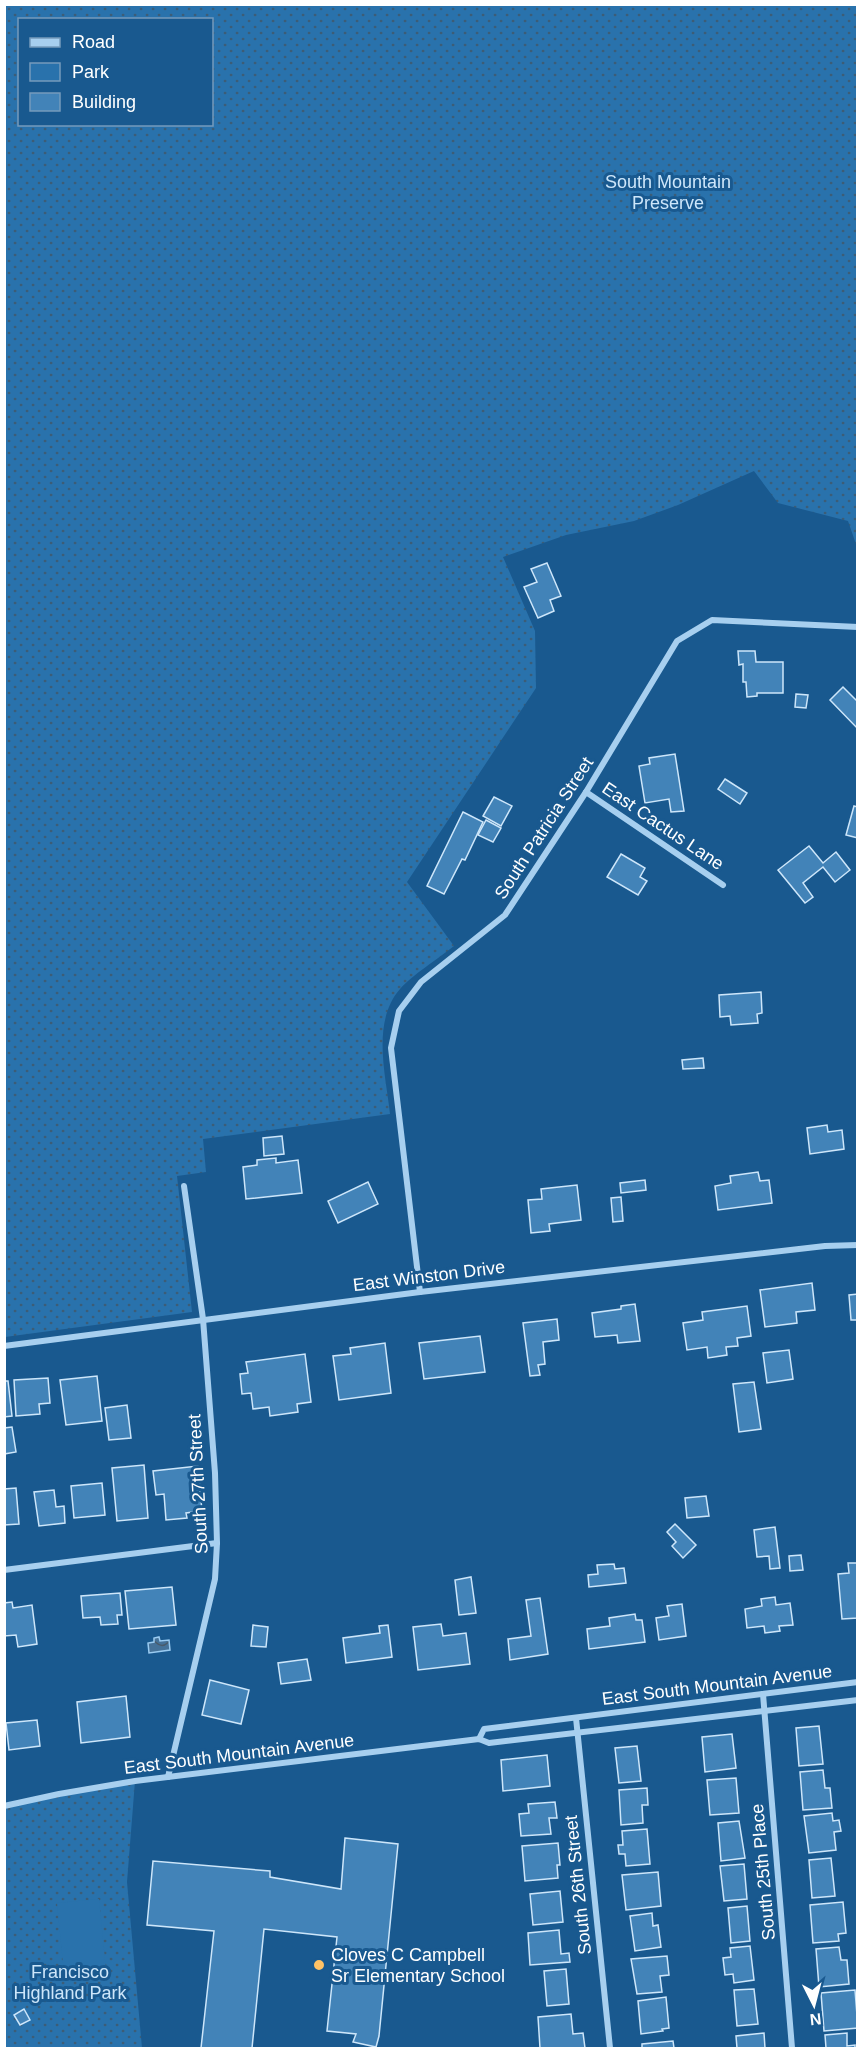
<svg xmlns="http://www.w3.org/2000/svg" width="862" height="2053" font-family="Arial,sans-serif">
<defs>
<pattern id="green-dots" width="8" height="8" patternUnits="userSpaceOnUse" patternTransform="scale(1.5)"><rect width="8" height="8" fill="#2972ac"/><path d="M2 2h.1M6 6h.1" fill="none" stroke="#3c5d77" stroke-width="1.8" stroke-linecap="round"/></pattern>
<pattern id="water-waves" width="16" height="10" patternUnits="userSpaceOnUse" patternTransform="scale(1.5)"><rect width="16" height="10" fill="#457299"/><path d="M0 5q4-4 8 0t8 0" fill="none" stroke="#495b6b"/></pattern>
</defs>
<rect width="100%" height="100%" fill="#19598f"/>
<g fill="url(#green-dots)" fill-rule="evenodd">
<path d="M4 5H858L857 547 848 521 778 503 754 471 678 505 634 521 566 535 503 557 535 631 536 688 407 882 454 946C439 958 411 976 400 989 371 1022 386 1076 390 1114L203 1139 206 1172 177 1176 192 1312 5 1337ZM20 20H212V124H20Z"/>
<polygon points="135,1781 127,1882 142,2048 5,2048 4,1806"/>
</g>
<polygon fill="#2972ac" points="99,1899 106,1970 64,1974 57,1903"/>
<polygon fill="url(#water-waves)" stroke="#9acbf1" stroke-width="1.5" points="159,1637 160,1641 169,1640 170,1650 149,1653 148,1643 154,1642 154,1638"/>
<g fill="#4283b8" stroke="#cde6fa" stroke-width="1.5">
<polygon points="547,563 561,596 550,600 554,611 538,618 524,587 537,582 531,569"/>
<polygon points="738,651 755,651 756,662 783,662 783,693 757,693 757,696 747,697 746,682 743,682 743,664 739,665"/>
<polygon points="843,687 858,702 858,729 830,700"/>
<polygon points="796,694 808,695 806,708 795,707"/>
<polygon points="675,754 684,811 671,812 669,799 645,803 639,766 650,764 649,758"/>
<polygon points="725,779 747,793 740,804 718,789"/>
<polygon points="494,797 512,806 501,826 483,816"/>
<polygon points="854,806 858,807 858,838 846,835"/>
<polygon points="463,812 483,822 465,860 462,859 444,894 427,886"/>
<polygon points="486,820 501,828 493,842 478,835"/>
<polygon points="809,846 823,863 836,852 850,870 835,882 823,867 803,883 813,897 805,903 778,870"/>
<polygon points="621,854 645,868 640,877 647,881 638,895 607,877"/>
<polygon points="761,992 762,1013 757,1014 758,1023 731,1025 730,1016 720,1017 719,995"/>
<polygon points="703,1058 704,1068 683,1069 682,1060"/>
<polygon points="827,1125 828,1132 842,1130 844,1149 810,1154 807,1128"/>
<polygon points="282,1136 284,1154 264,1156 263,1138"/>
<polygon points="276,1158 276,1163 298,1160 302,1193 246,1199 243,1167 257,1165 257,1160"/>
<polygon points="758,1172 760,1181 769,1180 772,1203 718,1210 715,1186 731,1183 730,1176"/>
<polygon points="645,1180 646,1190 621,1193 620,1183"/>
<polygon points="368,1182 378,1204 338,1223 328,1201"/>
<polygon points="577,1185 581,1220 549,1224 550,1231 531,1233 528,1200 542,1199 541,1189"/>
<polygon points="621,1197 623,1221 613,1222 611,1198"/>
<polygon points="812,1283 815,1310 796,1312 797,1323 765,1327 760,1290"/>
<polygon points="858,1294 858,1320 851,1320 849,1295"/>
<polygon points="635,1304 640,1341 618,1343 617,1335 595,1337 592,1313 621,1309 621,1306"/>
<polygon points="747,1306 751,1336 737,1338 738,1346 726,1347 727,1355 708,1358 707,1347 687,1350 683,1323 703,1320 702,1312"/>
<polygon points="557,1319 559,1340 543,1342 545,1364 538,1365 540,1375 530,1376 523,1323"/>
<polygon points="480,1336 485,1372 424,1379 419,1343"/>
<polygon points="385,1343 391,1393 339,1400 333,1356 351,1354 350,1348"/>
<polygon points="789,1350 793,1379 767,1383 763,1353"/>
<polygon points="305,1354 311,1402 297,1404 298,1412 270,1416 269,1407 253,1409 251,1393 242,1394 240,1374 248,1373 246,1362"/>
<polygon points="97,1376 102,1421 66,1425 60,1380"/>
<polygon points="48,1378 50,1403 39,1404 40,1414 16,1416 14,1380"/>
<polygon points="4,1381 8,1381 12,1416 4,1417"/>
<polygon points="754,1382 761,1429 739,1432 733,1384"/>
<polygon points="127,1405 131,1438 109,1440 105,1408"/>
<polygon points="12,1427 16,1452 4,1454 4,1428"/>
<polygon points="144,1465 148,1518 117,1521 112,1468"/>
<polygon points="198,1466 202,1511 186,1513 187,1518 166,1520 164,1494 156,1495 153,1471"/>
<polygon points="102,1483 105,1515 74,1518 71,1486"/>
<polygon points="16,1488 19,1524 4,1525 4,1489"/>
<polygon points="54,1490 56,1507 64,1506 65,1523 39,1526 34,1492"/>
<polygon points="706,1496 709,1516 687,1518 685,1498"/>
<polygon points="675,1524 696,1545 683,1558 672,1546 676,1542 667,1532"/>
<polygon points="775,1527 780,1568 770,1569 769,1556 757,1557 754,1530"/>
<polygon points="801,1555 803,1570 790,1571 789,1556"/>
<polygon points="848,1563 858,1563 858,1618 842,1619 838,1574 849,1573"/>
<polygon points="614,1564 615,1569 624,1568 626,1583 589,1587 588,1575 598,1574 597,1565"/>
<polygon points="471,1577 476,1613 459,1615 455,1580"/>
<polygon points="172,1587 176,1625 129,1629 125,1591"/>
<polygon points="120,1593 122,1615 117,1615 118,1624 101,1625 100,1617 83,1618 81,1596"/>
<polygon points="775,1597 776,1605 790,1603 793,1625 779,1626 780,1631 765,1633 764,1626 747,1628 745,1609 762,1606 761,1599"/>
<polygon points="540,1598 548,1654 510,1660 508,1639 531,1636 526,1600"/>
<polygon points="12,1602 13,1608 32,1605 37,1644 18,1647 16,1635 4,1636 4,1603"/>
<polygon points="682,1604 686,1636 659,1640 656,1618 669,1616 667,1606"/>
<polygon points="635,1614 636,1620 642,1620 645,1642 589,1649 587,1629 610,1626 609,1618"/>
<polygon points="441,1624 443,1636 466,1633 470,1664 418,1670 413,1627"/>
<polygon points="253,1625 268,1627 266,1647 251,1646"/>
<polygon points="388,1625 392,1657 346,1663 343,1638 380,1633 379,1626"/>
<polygon points="307,1659 311,1680 281,1684 278,1663"/>
<polygon points="210,1680 249,1690 241,1724 202,1715"/>
<polygon points="126,1696 130,1737 81,1743 77,1702"/>
<polygon points="37,1720 40,1746 9,1750 6,1723"/>
<polygon points="819,1726 823,1764 799,1766 796,1728"/>
<polygon points="732,1734 736,1768 705,1772 702,1737"/>
<polygon points="637,1746 641,1781 619,1783 615,1748"/>
<polygon points="547,1755 550,1786 503,1791 501,1760"/>
<polygon points="823,1770 825,1788 830,1788 832,1808 803,1810 800,1772"/>
<polygon points="736,1778 739,1813 710,1815 707,1780"/>
<polygon points="647,1788 648,1805 642,1805 643,1823 621,1825 619,1790"/>
<polygon points="555,1802 557,1818 549,1818 551,1834 521,1836 519,1814 529,1813 528,1804"/>
<polygon points="832,1813 833,1821 839,1820 841,1831 834,1832 836,1850 809,1853 804,1816"/>
<polygon points="739,1821 745,1858 721,1861 718,1823"/>
<polygon points="647,1829 650,1864 626,1866 625,1854 619,1854 618,1845 623,1845 622,1831"/>
<polygon points="345,1838 398,1844 379,2036 376,2047 353,2042 356,2034 327,2031 337,1937 264,1929 252,2048 201,2048 214,1931 147,1925 153,1861 270,1871 270,1877 341,1889"/>
<polygon points="558,1843 560,1865 557,1865 558,1878 525,1881 522,1846"/>
<polygon points="831,1858 835,1896 812,1898 809,1860"/>
<polygon points="744,1864 747,1899 724,1901 720,1866"/>
<polygon points="658,1872 661,1906 626,1910 622,1875"/>
<polygon points="560,1891 563,1922 533,1925 530,1894"/>
<polygon points="843,1902 846,1933 838,1934 839,1941 813,1943 810,1905"/>
<polygon points="747,1906 750,1941 731,1943 728,1908"/>
<polygon points="652,1913 653,1926 658,1925 661,1947 635,1951 630,1916"/>
<polygon points="559,1930 561,1954 569,1953 570,1962 530,1965 528,1933"/>
<polygon points="750,1946 754,1980 734,1983 733,1974 725,1975 723,1958 731,1957 730,1948"/>
<polygon points="839,1947 841,1960 847,1960 849,1984 819,1987 816,1949"/>
<polygon points="667,1956 669,1975 660,1976 662,1992 637,1994 631,1959"/>
<polygon points="566,1969 569,2004 547,2006 544,1971"/>
<polygon points="754,1989 758,2024 737,2026 734,1990"/>
<polygon points="855,1990 858,2028 824,2031 821,1993"/>
<polygon points="666,1997 669,2028 662,2029 663,2031 641,2034 638,2001"/>
<polygon points="24,2009 30,2020 20,2025 14,2015"/>
<polygon points="571,2014 573,2034 583,2033 585,2048 540,2048 538,2017"/>
<polygon points="764,2033 765,2048 737,2048 736,2036"/>
<polygon points="847,2033 847,2046 855,2045 855,2048 826,2048 825,2035"/>
<polygon points="673,2041 674,2048 642,2048 642,2044"/>
</g>
<g fill="none" stroke-linecap="round" stroke-linejoin="round">
<g stroke="#a7cfef" stroke-width="6">
<polyline points="586,792 723,885"/>
<polyline points="420,1292 391,1048 399,1011 421,982 505,915 586,792 677,641 712,620 858,627"/>
<polyline points="4,1346 420,1292 825,1246 858,1245"/>
<polyline points="4,1570 217,1543"/>
<polyline points="763,1694 792,2048"/>
<polyline points="576,1718 610,2048"/>
<polyline points="479,1739 484,1729 858,1682"/>
<polyline points="168,1777 215,1579 217,1543 215,1473 203,1319 184,1186"/>
<polyline points="4,1806 59,1794 135,1781 479,1739 489,1743 858,1700"/>
</g>
</g>
<circle fill="#ffc265" stroke="#19598f" stroke-width="2" cx="319" cy="1965" r="6"/>
<g text-anchor="middle" stroke-width="6" stroke-linejoin="round" paint-order="stroke">
<g font-size="18" fill="#cde6fa" stroke="#19598f">
<text x="668" y="188">South Mountain<tspan x="668" dy="21">Preserve</tspan></text>
<text x="70" y="1978">Francisco<tspan x="70" dy="21">Highland Park</tspan></text>
</g>
<g font-size="18" fill="#fff" stroke="#19598f">
<text transform="translate(663 826) rotate(34)" y="6">East Cactus Lane</text>
<text transform="translate(544 828) rotate(-57)" y="6">South Patricia Street</text>
<text transform="translate(429 1276) rotate(-7)" y="6">East Winston Drive</text>
<text transform="translate(198 1484) rotate(-93)" y="6">South 27th Street</text>
<text transform="translate(717 1685) rotate(-7)" y="6">East South Mountain Avenue</text>
<text transform="translate(239 1754) rotate(-7)" y="6">East South Mountain Avenue</text>
<text transform="translate(763 1872) rotate(-95)" y="6">South 25th Place</text>
<text transform="translate(578 1885) rotate(-96)" y="6">South 26th Street</text>
</g>
<g font-size="18" fill="#fff" stroke="#19598f" text-anchor="start">
<text x="331" y="1961">Cloves C Campbell<tspan x="331" dy="21">Sr Elementary School</tspan></text>
</g>
</g>
<rect width="862" height="2053" fill="none" stroke="#ffffff" stroke-width="12"/>
<rect x="18" y="18" width="195" height="108" fill="#19598f" stroke="#759bbc" stroke-width="1.5"/>
<rect x="30" y="38" width="30" height="9" fill="#a7cfef" stroke="#759bbc" stroke-width="1.5"/>
<text x="72" y="48" font-size="18" fill="#ffffff">Road</text>
<rect x="30" y="63" width="30" height="18" fill="#2972ac" stroke="#759bbc" stroke-width="1.5"/>
<text x="72" y="78" font-size="18" fill="#ffffff">Park</text>
<rect x="30" y="93" width="30" height="18" fill="#4283b8" stroke="#759bbc" stroke-width="1.5"/>
<text x="72" y="108" font-size="18" fill="#ffffff">Building</text>
<g transform="translate(814 2005) rotate(174)" stroke="#19598f" stroke-width="4.5" paint-order="stroke">
<path d="M0-4.5L10 22L0 15L-10 22Z" fill="#ffffff"/>
<text y="-9" font-size="16" font-weight="bold" text-anchor="middle" fill="#ffffff">N</text>
</g>
</svg>
